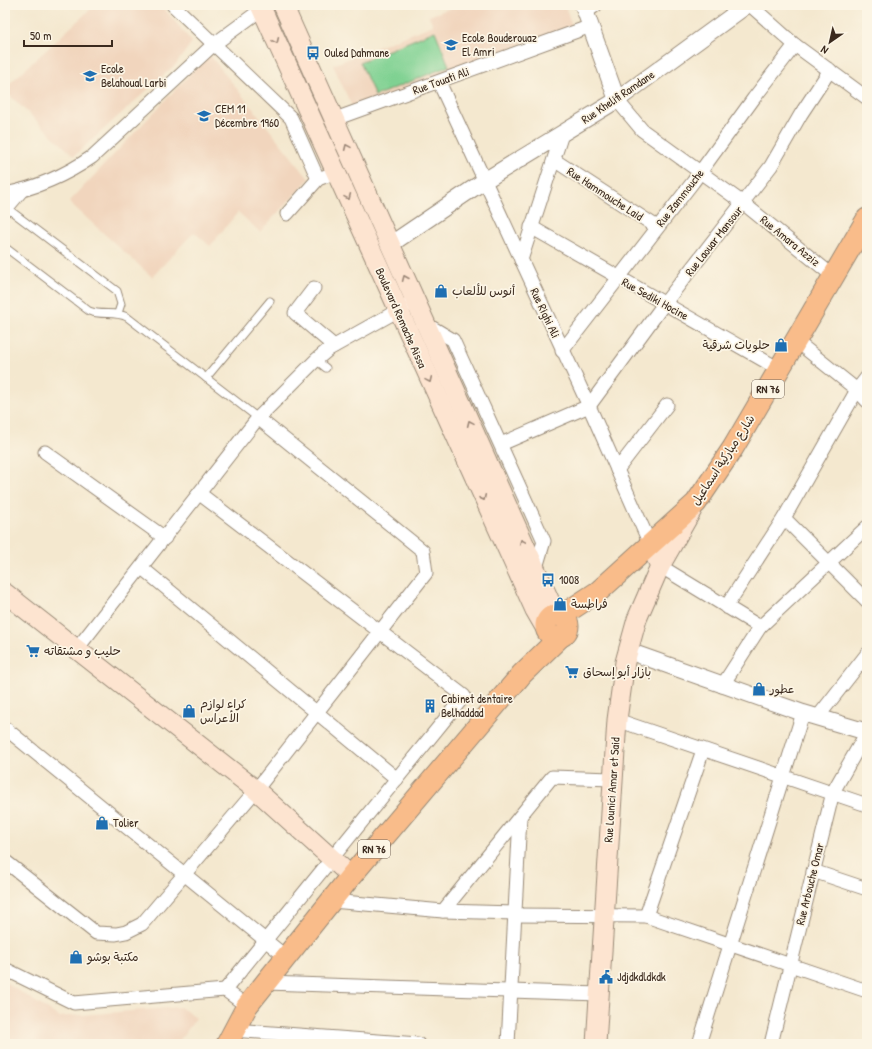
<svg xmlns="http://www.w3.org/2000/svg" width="872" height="1049" font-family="'Patrick Hand','Playpen Sans Arabic',sans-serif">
<rect width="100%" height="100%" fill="#fcf5e5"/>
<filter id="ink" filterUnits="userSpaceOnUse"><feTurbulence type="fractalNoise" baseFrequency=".025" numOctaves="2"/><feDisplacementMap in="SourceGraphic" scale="8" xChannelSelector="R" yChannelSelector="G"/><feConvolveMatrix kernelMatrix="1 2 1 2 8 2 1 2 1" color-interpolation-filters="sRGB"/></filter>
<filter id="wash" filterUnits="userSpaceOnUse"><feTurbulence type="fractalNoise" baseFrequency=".012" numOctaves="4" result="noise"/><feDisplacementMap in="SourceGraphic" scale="16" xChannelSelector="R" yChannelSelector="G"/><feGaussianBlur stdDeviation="0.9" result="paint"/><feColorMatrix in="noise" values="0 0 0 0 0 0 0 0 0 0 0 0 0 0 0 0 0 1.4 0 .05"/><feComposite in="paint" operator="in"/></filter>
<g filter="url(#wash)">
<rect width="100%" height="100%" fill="#f4e8cf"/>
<g fill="#f1d5bd">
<polygon points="95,5 161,5 192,42 176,64 74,156 5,91 5,88"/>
<polygon points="459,5 565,5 572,26 353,109 333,65 433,25 429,16"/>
<polygon points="209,54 309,179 260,232 238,212 210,246 194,232 152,277 69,202"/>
<polygon points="5,982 59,1017 180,1007 196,1018 177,1044 5,1044"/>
</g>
<polygon fill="#7fd192" stroke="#5d7e58" points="435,31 449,66 375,96 360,62"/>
</g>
<g filter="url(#ink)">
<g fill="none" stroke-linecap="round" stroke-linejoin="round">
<g stroke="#988976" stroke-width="9">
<g id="service">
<polyline points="7,208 117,291 121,304 118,313"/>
<path d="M6 248 89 311C102 316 114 311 127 317L258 418"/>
<polyline points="316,360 326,368"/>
<polyline points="206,378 270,301"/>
</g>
</g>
<g stroke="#988976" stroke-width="15">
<g id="minor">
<polyline points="173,5 291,118 318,179"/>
<polyline points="750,5 795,45 867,98"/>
<polyline points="586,12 596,5"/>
<polyline points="439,82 589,406 650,544"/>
<polyline points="617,100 642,130 743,203 833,276"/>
<polyline points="335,119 591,26"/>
<polyline points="554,160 657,227"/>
<path d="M5 194C36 188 66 175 92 157L213 45 262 9"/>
<polyline points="5,210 22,190"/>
<polyline points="287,214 318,179 326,176"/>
<polyline points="531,227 779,369"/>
<polyline points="521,260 562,134"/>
<polyline points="314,288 295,313 334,346"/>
<polyline points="426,324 453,340 544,541 535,571"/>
<polyline points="796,341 857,390 867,401"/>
<polyline points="562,351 693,182 754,98 795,45"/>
<polyline points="501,444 589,406 661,308 771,166 801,114 830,70"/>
<polyline points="45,452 165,538"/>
<polyline points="617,470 667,405"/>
<polyline points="200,494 464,696 225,990 247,1006"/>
<polyline points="784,518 867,601"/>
<polyline points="660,566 760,627 722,686"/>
<polyline points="142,568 397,779"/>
<polyline points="726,607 784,518 857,390 867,377"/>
<polyline points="760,627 867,527"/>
<polyline points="76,650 258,418 316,360 329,349 406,306"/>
<polyline points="817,718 867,654"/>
<polyline points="617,720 867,805"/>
<polyline points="5,728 286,957"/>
<polyline points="5,861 96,933 116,934 126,932 142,924 256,790 426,573 423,551 258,418"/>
<polyline points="813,871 867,889"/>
<polyline points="332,901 443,911 552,777 612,779"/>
<polyline points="443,911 515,913"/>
<polyline points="515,915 646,916 867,991"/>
<polyline points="646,916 703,750"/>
<polyline points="5,969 74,1003 225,990"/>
<polyline points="266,983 599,994"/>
<polyline points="233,1030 418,1044"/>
<polyline points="508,1044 520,817"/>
<polyline points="699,1044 803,713"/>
<polyline points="771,1044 833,792 867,732"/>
</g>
</g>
<g stroke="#988976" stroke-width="18">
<g id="tertiary">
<polyline points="583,5 617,100"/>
<polyline points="391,244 484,181 617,100 747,5"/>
<polyline points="628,651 803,713 867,732"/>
</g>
</g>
<g stroke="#988976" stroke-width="21">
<g id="secondary">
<polyline points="260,5 535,610 546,629"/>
<polyline points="283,5 556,615"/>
<polyline points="660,566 692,510"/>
<polyline points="5,593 256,790 351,876"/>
<polyline points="596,1044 617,720 625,662 637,619 660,566 650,544"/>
</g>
</g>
<g stroke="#988976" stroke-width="23">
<g id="primary">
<circle cx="557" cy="626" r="11"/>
<polyline points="561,616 599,591 696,503 733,448 867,219"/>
<polyline points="227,1044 247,1006 351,876 522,674 559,638"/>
</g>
</g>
<use href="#service" stroke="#fff" stroke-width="7"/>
<use href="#minor" stroke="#fff" stroke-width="13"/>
<use href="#tertiary" stroke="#fff" stroke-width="16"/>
<use href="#secondary" stroke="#fde4d0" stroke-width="19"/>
<use href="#primary" stroke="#f9bc8a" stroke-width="21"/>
</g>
<defs><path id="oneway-chevron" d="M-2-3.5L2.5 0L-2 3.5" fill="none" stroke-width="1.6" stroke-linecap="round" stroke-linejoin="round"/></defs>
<g stroke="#9c8777">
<use href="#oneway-chevron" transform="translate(276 41) rotate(66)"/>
<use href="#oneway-chevron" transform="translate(347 147) rotate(-114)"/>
<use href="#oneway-chevron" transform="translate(348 197) rotate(66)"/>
<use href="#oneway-chevron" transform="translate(405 278) rotate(-113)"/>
<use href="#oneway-chevron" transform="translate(429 380) rotate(66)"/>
<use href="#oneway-chevron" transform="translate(470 423) rotate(-114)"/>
<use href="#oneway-chevron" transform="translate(483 498) rotate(65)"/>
<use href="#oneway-chevron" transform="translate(522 542) rotate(-114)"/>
</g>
</g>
<defs>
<g id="school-bare" transform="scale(1.08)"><path d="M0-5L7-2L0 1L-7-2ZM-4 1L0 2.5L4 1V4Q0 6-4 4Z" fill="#1f6fb2" stroke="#fcf5e5" stroke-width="2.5" paint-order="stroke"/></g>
<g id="bus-bare" transform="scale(1.08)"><path d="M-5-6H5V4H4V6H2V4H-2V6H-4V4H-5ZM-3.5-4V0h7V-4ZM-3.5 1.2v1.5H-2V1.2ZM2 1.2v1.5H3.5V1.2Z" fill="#1f6fb2" stroke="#fcf5e5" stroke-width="2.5" paint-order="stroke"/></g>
<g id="shop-bare" transform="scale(1.08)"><path d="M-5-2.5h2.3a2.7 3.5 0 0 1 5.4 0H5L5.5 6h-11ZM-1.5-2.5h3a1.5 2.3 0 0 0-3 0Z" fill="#1f6fb2" stroke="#fcf5e5" stroke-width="2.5" paint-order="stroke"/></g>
<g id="supermarket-bare" transform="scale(1.08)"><path d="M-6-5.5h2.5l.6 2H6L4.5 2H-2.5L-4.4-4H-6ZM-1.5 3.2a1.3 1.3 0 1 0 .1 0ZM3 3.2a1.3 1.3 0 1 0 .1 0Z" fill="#1f6fb2" stroke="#fcf5e5" stroke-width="2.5" paint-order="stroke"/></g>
<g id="building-bare" transform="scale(1.08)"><path d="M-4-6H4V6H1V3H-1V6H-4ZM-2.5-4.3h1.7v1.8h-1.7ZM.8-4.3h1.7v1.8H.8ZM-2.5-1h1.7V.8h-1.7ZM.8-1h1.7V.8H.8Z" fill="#1f6fb2" stroke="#fcf5e5" stroke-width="2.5" paint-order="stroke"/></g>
<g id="civic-bare" transform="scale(1.08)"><path d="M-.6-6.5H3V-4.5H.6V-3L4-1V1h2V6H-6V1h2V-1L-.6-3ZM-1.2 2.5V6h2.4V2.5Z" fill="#1f6fb2" stroke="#fcf5e5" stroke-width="2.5" paint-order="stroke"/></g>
</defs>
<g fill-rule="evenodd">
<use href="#school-bare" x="451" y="45"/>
<use href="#bus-bare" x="313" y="53"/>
<use href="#school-bare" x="90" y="76"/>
<use href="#school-bare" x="204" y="116"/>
<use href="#shop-bare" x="441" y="291"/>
<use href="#shop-bare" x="781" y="345"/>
<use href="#bus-bare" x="548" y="580"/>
<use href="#shop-bare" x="560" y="604"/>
<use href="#supermarket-bare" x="33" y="651"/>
<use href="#supermarket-bare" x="572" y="672"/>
<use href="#shop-bare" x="759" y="689"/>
<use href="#building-bare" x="430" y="706"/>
<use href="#shop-bare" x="189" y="711"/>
<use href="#shop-bare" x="102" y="823"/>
<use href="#shop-bare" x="76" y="957"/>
<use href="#civic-bare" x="606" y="977"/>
</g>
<g text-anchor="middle" stroke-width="3.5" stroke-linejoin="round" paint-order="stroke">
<g fill="#fcf5e5" stroke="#75675a" stroke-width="1">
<rect x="752" y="380" width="32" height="18" rx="3"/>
<rect x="358" y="840" width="32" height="18" rx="3"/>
</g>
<g font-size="11" font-weight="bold" fill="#3b2a1e">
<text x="768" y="393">RN 76</text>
<text x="374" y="853">RN 76</text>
</g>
<g font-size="12" fill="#3b2a1e" stroke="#fcf5e5" text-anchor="start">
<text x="462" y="42">Ecole Bouderouaz<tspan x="462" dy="14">El Amri</tspan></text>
<text x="324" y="57">Ouled Dahmane</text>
<text x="101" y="73">Ecole<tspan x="101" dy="14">Belahoual Larbi</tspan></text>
<text x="215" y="113">CEM 11<tspan x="215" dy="14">Décembre 1960</tspan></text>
<text x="452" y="295">أنوس للألعاب</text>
<text x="770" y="349" text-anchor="end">حلويات شرقية</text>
<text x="559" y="584">1008</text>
<text x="571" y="608">فراطسة</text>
<text x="44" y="655">حليب و مشتقاته</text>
<text x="583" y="676">بازار أبو إسحاق</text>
<text x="770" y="693">عطور</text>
<text x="441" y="703">Cabinet dentaire<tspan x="441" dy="14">Belhaddad</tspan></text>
<text x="200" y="708">كراء لوازم<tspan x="200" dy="14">الأعراس</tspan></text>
<text x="113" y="827">Tolier</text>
<text x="87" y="961">مكتبة بوشو</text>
<text x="617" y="981">Jdjdkdldkdk</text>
</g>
<g font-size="12" fill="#3b2a1e" stroke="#fcf5e5">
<text transform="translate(441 81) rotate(-20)" y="4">Rue Touati Ali</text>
<text transform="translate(618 97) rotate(-34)" y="4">Rue Khelifi Ramdane</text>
<text transform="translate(605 194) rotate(33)" y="4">Rue Hammouche Laid</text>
<text transform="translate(680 198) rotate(-52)" y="4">Rue Zammouche</text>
<text transform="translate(714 241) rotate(-52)" y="4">Rue Laouar Mansour</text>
<text transform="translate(790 241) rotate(39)" y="4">Rue Amara Azziz</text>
<text transform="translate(655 299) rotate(29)" y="4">Rue Sediki Hocine</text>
<text transform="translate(545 313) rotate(65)" y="4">Rue Righi Ali</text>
<text transform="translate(401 318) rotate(66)" y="4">Boulevard Remache Aissa</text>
<text transform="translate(723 460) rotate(-57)" y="4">شارع مباركية اسماعيل</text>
<text transform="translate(612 790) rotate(-86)" y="4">Rue Lounici Amar et Said</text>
<text transform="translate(810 884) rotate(-76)" y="4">Rue Arbouche Omar</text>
</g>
</g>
<rect width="872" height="1049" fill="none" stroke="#fcf5e5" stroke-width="20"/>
<g transform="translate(830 42) rotate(214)" stroke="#fcf5e5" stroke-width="3" paint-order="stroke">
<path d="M0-3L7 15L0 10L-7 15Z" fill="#3b2a1e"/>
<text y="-6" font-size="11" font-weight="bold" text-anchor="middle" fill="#3b2a1e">N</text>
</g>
<path d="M24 40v6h88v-6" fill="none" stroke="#3b2a1e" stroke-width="2"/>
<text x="30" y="40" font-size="12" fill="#3b2a1e" stroke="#fcf5e5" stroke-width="3" paint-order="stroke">50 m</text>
</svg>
